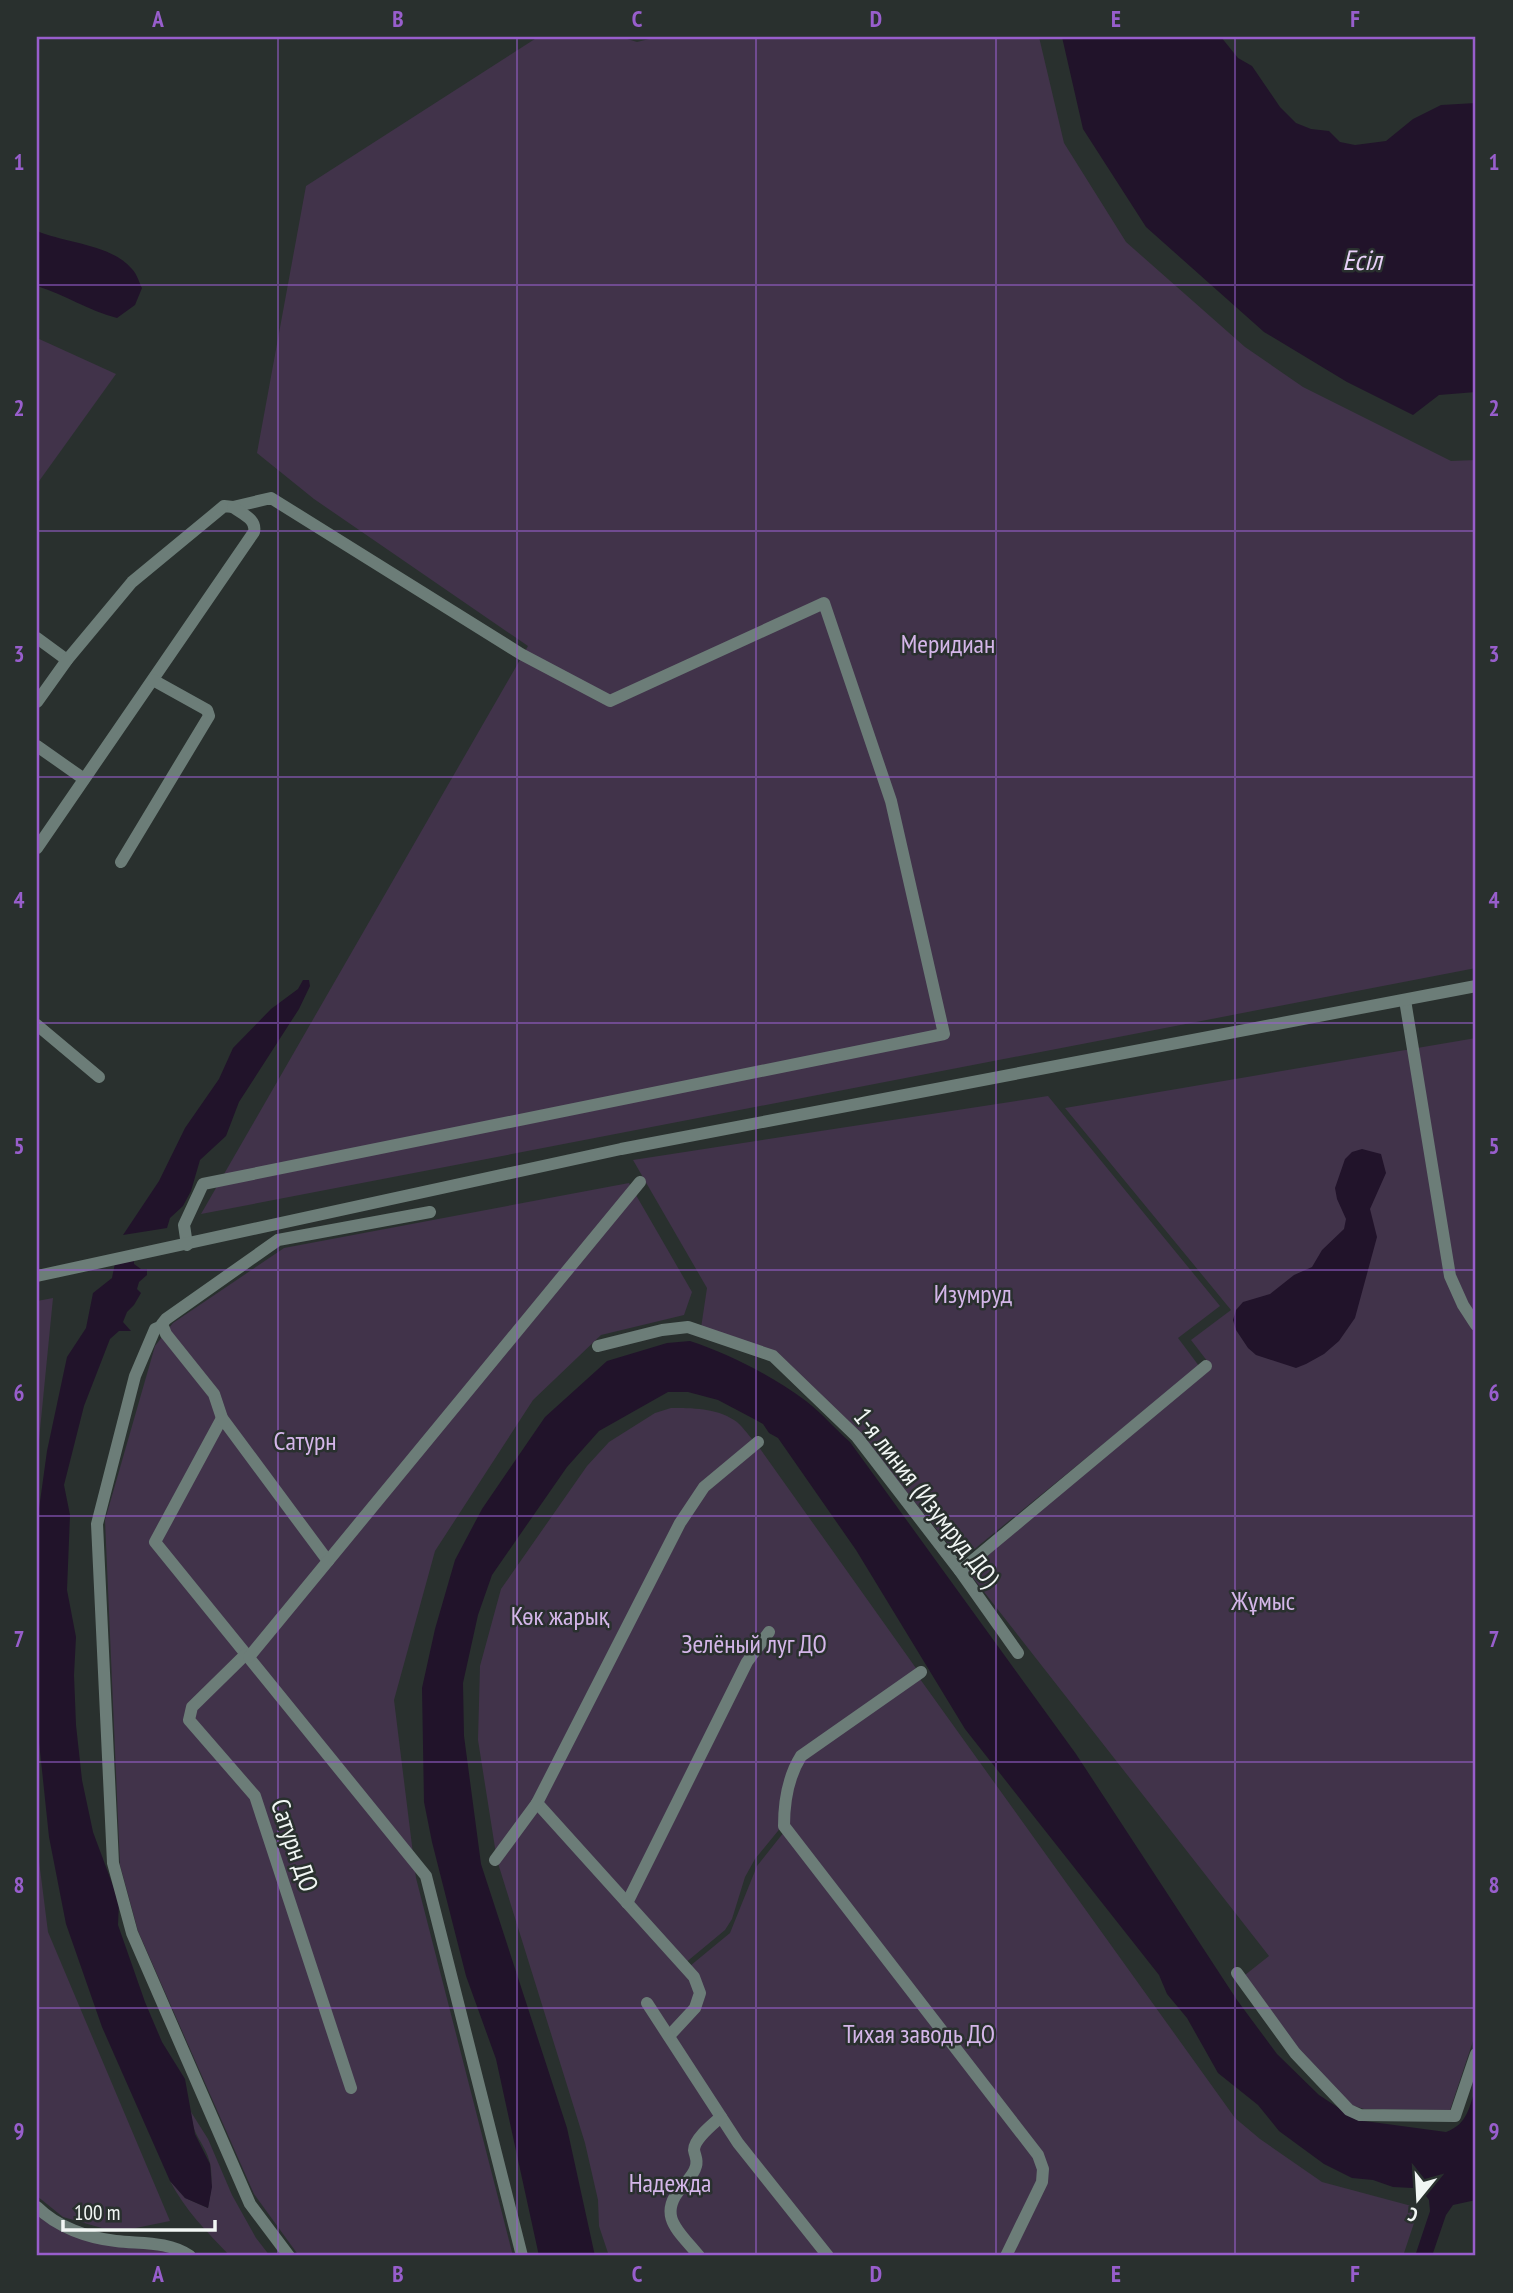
<svg xmlns="http://www.w3.org/2000/svg" width="1513" height="2293" viewBox="0 0 1513 2293" font-family="'PT Sans Narrow',sans-serif">
  <style>
    .green { fill: #41334a }
    .water { fill: #21132a }
    .lines { fill: none; stroke-linecap: round; stroke-linejoin: round }
    .minor { stroke: #6c7d78; stroke-width: 12 }
    .grid { fill: none; stroke: #985ecc; stroke-width: 2; stroke-opacity: 0.55 }
    .labels { text-anchor: middle; dominant-baseline: central; stroke-width: 5; stroke-linejoin: round; paint-order: stroke }
    .park-label { font-size: 26px; fill: #d4b6e9; stroke: #29302e }
    .street-label { font-size: 26px; fill: #f1f6f4; stroke: #29302e }
    .water-label { font-size: 28px; font-style: italic; fill: #e7cff8; stroke: #29302e }
    .neatline { fill: none; stroke: #985ecc; stroke-width: 2.5 }
    .grid-label { font-size: 23px; text-anchor: middle; font-weight: bold; fill: #985ecc }
  </style>
  <rect width="100%" height="100%" fill="#29302e"/>
  <g class="green">
    <polygon points="538,37 621,37 637,42 657,37 1039,37 1064,143 1126,242 1245,347 1303,387 1451,461 1476,460 1476,968 201,1214 528,646 314,499 257,453 306,186"/>
    <polygon points="37,338 116,374 37,484"/>
    <polygon points="1476,1038 1476,2032 1450,2110 1364,2109 1351,2105 1298,2049 1245,1975 1269,1956 963,1565 1211,1366 1191,1340 1231,1310 1065,1108"/>
    <polygon points="1048,1096 1220,1306 1178,1338 1199,1366 961,1560 863,1437 775,1353 701,1328 707,1288 633,1160"/>
    <polygon points="629,1183 692,1292 684,1315 601,1335 533,1400 435,1551 394,1700 416,1878 513,2256 299,2256 254,2194 138,1931 120,1865 105,1520 155,1346 173,1323 284,1248"/>
    <polygon points="53,1298 37,1460 37,1301"/>
    <path d="M671 1408C692 1408 716 1408 734 1420 742 1425 748 1435 754 1441L701 1487 534 1802 496 1854 478 1740 480 1666 501 1589 587 1466 609 1442 655 1413Z"/>
    <polygon points="756,1443 918,1671 800,1754 782,1826 755,1859 745,1877 732,1919 725,1930 684,1964 540,1803 705,1488"/>
    <polygon points="920,1679 1235,2118 1260,2139 1322,2182 1419,2208 1403,2256 833,2256 737,2135 674,2036 697,2011 690,1966 730,1933 757,1866 784,1832 787,1803 804,1759"/>
    <polygon points="537,1808 690,1977 696,1992 691,2005 663,2035 823,2256 609,2256 599,2226 598,2200 585,2143 497,1860"/>
    <polygon points="37,1845 48,1932 170,2221 116,2232 63,2217 37,2196"/>
    <path d="M191 2112 208 2139 232 2195 256 2238 270 2256H230C207 2232 185 2210 170 2181L185 2198 208 2208C211 2193 213 2178 210 2163 205 2142 192 2137 191 2112Z"/>
    <polygon points="37,2210 61,2229 168,2251 180,2256 37,2256"/>
  </g>
  <g class="water">
    <polygon points="1062,37 1221,37 1238,58 1252,66 1280,107 1296,123 1311,129 1329,131 1340,142 1355,145 1386,141 1413,119 1441,105 1476,103 1476,392 1439,395 1413,415 1347,382 1264,332 1146,227 1083,129"/>
    <path d="M37 231C65 243 111 244 132 269 137 274 139 282 142 288L135 305 117 318C87 310 66 295 37 286Z"/>
    <polygon points="303,980 309,980 310,986 299,1009 239,1102 226,1136 200,1160 191,1191 183,1206 170,1218 167,1228 123,1235 159,1181 185,1128 219,1079 233,1048 271,1009 298,989"/>
    <polygon points="1362,1149 1381,1154 1386,1173 1370,1209 1377,1237 1355,1318 1339,1341 1324,1354 1306,1364 1296,1368 1256,1355 1248,1348 1236,1330 1233,1320 1236,1310 1243,1302 1270,1294 1294,1275 1312,1267 1322,1250 1344,1229 1346,1219 1337,1199 1335,1188 1345,1159 1352,1152"/>
    <polygon points="134,1259 134,1264 141,1269 147,1269 147,1275 139,1282 137,1289 141,1293 134,1305 127,1312 123,1322 131,1331 119,1331 110,1339 84,1406 64,1485 70,1515 67,1590 76,1637 74,1675 76,1725 82,1780 93,1832 119,1902 118,1925 145,2002 162,2042 185,2079 195,2134 210,2164 212,2187 208,2208 185,2198 170,2181 102,2027 66,1924 49,1837 39,1742 37,1694 38,1516 47,1451 67,1357 86,1328 93,1293 112,1278 115,1263"/>
    <path d="M690 1341C732 1355 770 1375 806 1401 822 1413 835 1429 850 1442L1076 1754 1237 2000 1277 2054 1319 2095 1357 2120 1446 2132C1468 2124 1469 2107 1476 2087V2200L1453 2205 1446 2215 1432 2256H1415L1430 2211 1429 2200 1423 2192 1413 2188 1393 2187 1373 2180 1352 2178 1324 2164 1279 2131 1258 2105 1218 2073 1187 2018 1167 1994 1159 1975 965 1729 856 1550 778 1438 769 1433 763 1424 754 1419 718 1400 688 1392H668L599 1431 567 1467 492 1575 478 1615 463 1683 464 1736 481 1864 567 2128 595 2256H539L496 2059 466 1976 432 1842 424 1802 422 1688 435 1629 455 1560 482 1509 545 1417 607 1361 667 1343Z"/>
  </g>
  <g class="lines">
    <g class="minor">
      <polyline points="37,638 67,660"/>
      <polyline points="37,702 67,660 132,582 224,506 233,507 271,498 521,654 610,701 824,603 891,801 944,1034 203,1184 184,1225 187,1245"/>
      <polyline points="37,746 84,779"/>
      <path d="M37 848 254 532C257 519 242 514 233 507"/>
      <polyline points="121,862 209,716 207,710 153,680"/>
      <polyline points="1405,1000 1450,1276 1463,1305 1476,1325"/>
      <polyline points="37,1025 99,1077"/>
      <polyline points="37,1276 621,1149 1476,986"/>
      <polyline points="162,1326 155,1329 135,1376 97,1524 113,1863 132,1933 250,2204 289,2256"/>
      <polyline points="598,1346 662,1330 688,1327 773,1356 857,1437 960,1571 1018,1653"/>
      <polyline points="222,1418 155,1542 426,1876 522,2256"/>
      <polyline points="328,1561 222,1418 214,1394 166,1334 162,1324 166,1319 278,1240 430,1212"/>
      <polyline points="960,1571 1206,1366"/>
      <polyline points="246,1654 192,1707 189,1720 255,1796 351,2088"/>
      <polyline points="249,1657 640,1182"/>
      <path d="M921 1672 801 1756C788 1777 784 1802 784 1826L1038 2155 1043 2169 1042 2182 1006 2256"/>
      <polyline points="537,1803 694,1977 700,1993 695,2008 669,2036"/>
      <polyline points="495,1860 537,1803 680,1523 704,1487 758,1442"/>
      <polyline points="627,1903 747,1662 769,1632"/>
      <polyline points="1237,1973 1295,2053 1349,2110 1360,2115 1455,2116 1476,2054"/>
      <polyline points="647,2003 738,2143 828,2256"/>
      <path d="M37 2207C57 2227 88 2238 116 2241 141 2244 168 2241 190 2256"/>
      <path d="M699 2256C681 2233 656 2217 681 2188 686 2182 694 2175 696 2166 698 2160 695 2156 694 2150 694 2139 713 2124 721 2117"/>
    </g>
  </g>
  <path class="grid" d="M278 37V2256M517 37V2256M756 37V2256M996 37V2256M1235 37V2256M37 285H1476M37 531H1476M37 777H1476M37 1023H1476M37 1270H1476M37 1516H1476M37 1762H1476M37 2008H1476"/>
  <g class="labels">
    <g class="park-label">
      <text x="948" y="643">Меридиан</text>
      <text x="973" y="1293">Изумруд</text>
      <text x="305" y="1440">Сатурн</text>
      <text x="1263" y="1600">Жұмыс</text>
      <text x="560" y="1615">Көк жарық</text>
      <text x="754" y="1643">Зелёный луг ДО</text>
      <text x="919" y="2033">Тихая заводь ДО</text>
      <text x="670" y="2182">Надежда</text>
    </g>
    <g class="street-label">
      <text transform="translate(927 1497) rotate(52)">1-я линия (Изумруд ДО)</text>
      <text transform="translate(295 1845) rotate(71)">Сатурн ДО</text>
    </g>
    <g class="water-label">
      <text x="1362" y="259">Есіл</text>
    </g>
  </g>
  <rect width="1513" height="2293" fill="none" stroke="#29302e" stroke-width="77"/>
  <g transform="translate(1418 2199) rotate(198)" stroke="#29302e" stroke-width="5" paint-order="stroke">
  <path d="M0-5L12 26L0 18L-12 26Z" fill="#f1f6f4"/>
  <text y="-10" font-size="19" font-weight="bold" text-anchor="middle" fill="#f1f6f4">С</text>
  </g>
  <path d="M63 2220v10h152v-10" fill="none" stroke="#f1f6f4" stroke-width="3.5"/>
  <text x="74" y="2220" font-size="21" fill="#f1f6f4" stroke="#29302e" stroke-width="5" paint-order="stroke">100 m</text>
  <rect x="38" y="38" width="1436" height="2216" class="neatline"/>
  <g class="grid-label">
    <text x="158" y="27">A</text>
    <text x="398" y="27">B</text>
    <text x="637" y="27">C</text>
    <text x="876" y="27">D</text>
    <text x="1116" y="27">E</text>
    <text x="1355" y="27">F</text>
    <text x="19" y="170">1</text>
    <text x="1494" y="170">1</text>
    <text x="19" y="416">2</text>
    <text x="1494" y="416">2</text>
    <text x="19" y="662">3</text>
    <text x="1494" y="662">3</text>
    <text x="19" y="908">4</text>
    <text x="1494" y="908">4</text>
    <text x="19" y="1154">5</text>
    <text x="1494" y="1154">5</text>
    <text x="19" y="1401">6</text>
    <text x="1494" y="1401">6</text>
    <text x="19" y="1647">7</text>
    <text x="1494" y="1647">7</text>
    <text x="19" y="1893">8</text>
    <text x="1494" y="1893">8</text>
    <text x="19" y="2139">9</text>
    <text x="1494" y="2139">9</text>
    <text x="158" y="2282">A</text>
    <text x="398" y="2282">B</text>
    <text x="637" y="2282">C</text>
    <text x="876" y="2282">D</text>
    <text x="1116" y="2282">E</text>
    <text x="1355" y="2282">F</text>
  </g>
</svg>
